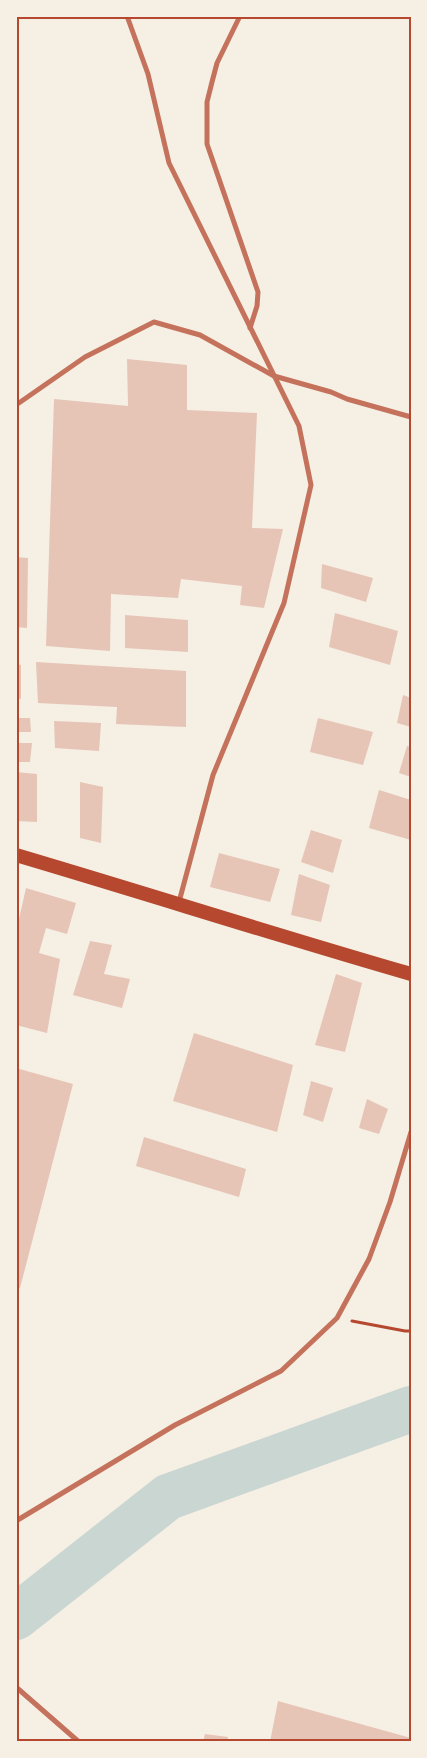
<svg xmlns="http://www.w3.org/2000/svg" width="427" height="1758" viewBox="0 0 427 1758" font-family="'Nunito Sans',sans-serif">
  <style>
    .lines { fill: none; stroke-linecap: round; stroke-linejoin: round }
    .river { stroke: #c9d6d2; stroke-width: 46 }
    .building { fill: #e6c5b7 }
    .path { stroke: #b5482f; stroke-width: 3 }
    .minor { stroke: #c5725c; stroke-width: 5 }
    .trunk { stroke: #b5482f; stroke-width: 14 }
    .neatline { fill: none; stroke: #b5482f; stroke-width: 2 }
  </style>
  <rect width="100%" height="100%" fill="#f6efe4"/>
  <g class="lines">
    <polyline class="river" points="16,1617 168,1497 411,1409"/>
  </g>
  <g class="building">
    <polygon points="127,359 187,365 187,410 257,413 252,528 283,529 264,608 240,605 242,586 181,579 178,598 111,594 110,651 46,646 54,399 128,406"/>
    <polygon points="16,557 28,558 27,628 16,627"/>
    <polygon points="322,564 373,578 366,602 321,588"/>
    <polygon points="335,613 398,631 390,665 329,647"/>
    <polygon points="125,615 188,620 188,652 125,648"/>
    <polygon points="36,662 186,671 186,727 116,724 117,707 38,703"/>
    <polygon points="16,664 21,665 21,699 16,698"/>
    <polygon points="403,695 411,698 411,727 397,723"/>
    <polygon points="16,718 30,718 31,732 16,732"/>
    <polygon points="318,718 373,732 363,765 310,752"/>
    <polygon points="54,721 101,723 99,751 55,748"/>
    <polygon points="16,743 32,743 30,762 16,762"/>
    <polygon points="407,746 411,747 411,777 399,773"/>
    <polygon points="16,772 37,774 37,822 16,821"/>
    <polygon points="80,782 103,787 101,843 80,838"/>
    <polygon points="379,790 411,800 411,840 369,828"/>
    <polygon points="311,830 342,840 333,873 301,862"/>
    <polygon points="219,853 280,869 270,902 210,887"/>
    <polygon points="299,874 330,885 321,922 291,915"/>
    <polygon points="26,888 76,903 67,934 46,928 39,953 60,959 47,1033 16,1025 16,932"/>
    <polygon points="90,941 112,945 104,974 130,979 122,1008 73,995"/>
    <polygon points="336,974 362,983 345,1052 315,1045"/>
    <polygon points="194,1033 293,1065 277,1132 173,1101"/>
    <polygon points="16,1068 73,1084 20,1288 16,1290"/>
    <polygon points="311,1081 333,1088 323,1122 303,1115"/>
    <polygon points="367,1099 388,1109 379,1134 359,1128"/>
    <polygon points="144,1137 246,1169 239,1197 136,1166"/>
    <polygon points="278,1701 411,1738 411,1742 270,1742"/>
    <polygon points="205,1734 228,1737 227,1742 203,1742"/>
  </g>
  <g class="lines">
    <polyline class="path" points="352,1321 405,1331 411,1331"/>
    <g class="minor">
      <polyline points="127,16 148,74 169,163 299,426 311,485 284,603 213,775 179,902"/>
      <polyline points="240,16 217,63 212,82 207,102 207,144 258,292 257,306 250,328"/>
      <polyline points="16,405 85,357 154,322 200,335 274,376 331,392 347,399 411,417"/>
      <polyline points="16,1521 175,1425 281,1371 337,1318 369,1259 390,1202 411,1132"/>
      <polyline points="16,1687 79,1742"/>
    </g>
    <path class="trunk" d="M16 855C148 894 279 936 411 974"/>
  </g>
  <rect width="427" height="1758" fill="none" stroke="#f6efe4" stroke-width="35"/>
  <rect x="18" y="18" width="392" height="1722" class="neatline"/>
</svg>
